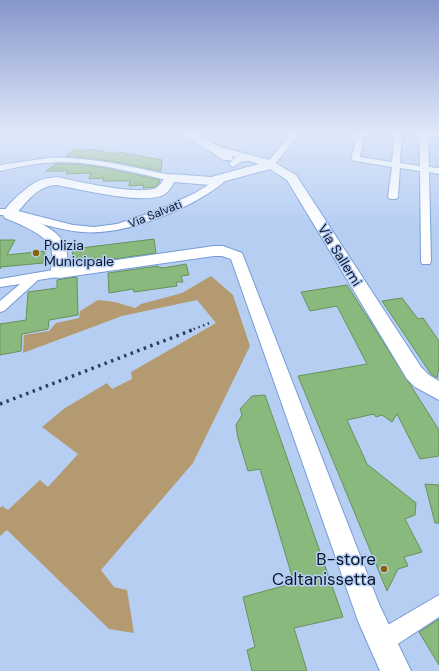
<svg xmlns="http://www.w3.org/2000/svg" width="439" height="671" viewBox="0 0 439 671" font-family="'DM Sans',sans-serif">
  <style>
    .green { fill: #b49a70 }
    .building { fill: #8ab97e; stroke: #659259 }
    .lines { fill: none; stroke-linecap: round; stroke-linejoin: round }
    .street-casing { stroke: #769cd6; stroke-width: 2 }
    .secondary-casing { stroke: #769cd6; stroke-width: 2 }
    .street { fill: #fff; fill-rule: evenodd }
    .secondary { fill: #fff; fill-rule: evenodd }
    .rail-far1 { stroke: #2e3e58; stroke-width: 2.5; stroke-dasharray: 1.5 3.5; stroke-linecap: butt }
    .rail { stroke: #2e3e58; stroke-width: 3.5; stroke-dasharray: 2.5 4.5; stroke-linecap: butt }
    .poi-dot { fill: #8a6000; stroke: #b7cef3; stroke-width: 1.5 }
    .labels { text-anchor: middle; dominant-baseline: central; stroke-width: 3; stroke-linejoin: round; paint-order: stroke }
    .far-street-label { font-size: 12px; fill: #08162c; stroke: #b7cef3 }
    .poi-label { font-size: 14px; fill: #08162c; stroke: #b7cef3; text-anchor: start }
    .street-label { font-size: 14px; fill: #08162c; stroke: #b7cef3 }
    .near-poi-label { font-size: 17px; fill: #08162c; stroke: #b7cef3; text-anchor: end }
  </style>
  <rect width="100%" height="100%" fill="#b7cef3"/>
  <polygon class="green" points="211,276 233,295 250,346 193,463 101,570 114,587 127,590 134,633 109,629 7,530 0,536 0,508 2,506 8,510 40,480 48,487 78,454 42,427 65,408 107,383 112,389 132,379 131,372 216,323 197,300 122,316 23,353 24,335 49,331 56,323 79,318 80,311 98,300 115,302 135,308 141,304 182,293"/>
  <g class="building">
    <polygon points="75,149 87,151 90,149 116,154 118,152 162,160 161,171 110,161 66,156"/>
    <polygon points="56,164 78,164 105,168 160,180 159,183 155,187 143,188 144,185 129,186 130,181 103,181 104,178 89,179 91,173 66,174 68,171 46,171"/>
    <polygon points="154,239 156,253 107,260 107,258 72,262 73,249"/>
    <polygon points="0,240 15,240 7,255 45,251 43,263 1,267 0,269"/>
    <polygon points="186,264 189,275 181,276 183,282 176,282 177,286 134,292 133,289 109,293 108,273 158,266 158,267 163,268"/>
    <polygon points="77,277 78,315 49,320 48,329 22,334 21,351 0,355 0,324 26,320 28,292 57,288 57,280"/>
    <polygon points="347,285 439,430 439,456 420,459 397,414 392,422 382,415 376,417 374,414 347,420 367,464 416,503 415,515 405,519 422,552 404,557 408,566 398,569 387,591 298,376 367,364 337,306 310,311 301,292"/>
    <polygon points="402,298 418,319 423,318 439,341 439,367 437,378 431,374 382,301"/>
    <polygon points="265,395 343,617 294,628 307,671 252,671 247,650 255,647 243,597 294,583 260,469 248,471 238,438 236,425 242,415 240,409 252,396"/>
    <polygon points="425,484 439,485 439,523 435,523"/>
    <polygon points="439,619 439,665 419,632"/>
  </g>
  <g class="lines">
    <g class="street-casing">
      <g id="street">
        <polygon points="292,132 300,132 273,167 267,167 266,165 267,163"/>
        <polygon points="358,132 365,132 360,157 392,162 395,132 402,132 400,163 420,166 419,132 439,132 439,136 428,135 429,167 439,168 439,174 429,172 431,261 430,264 422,264 421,261 420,171 400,168 398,197 396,199 390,199 388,197 392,167 355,161 351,159"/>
        <polygon points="250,156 254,158 253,160 240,162 233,167 229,164 234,158"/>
        <path d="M48 158C90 156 130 167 171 175L175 178 171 181C136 173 101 163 64 162 43 162 21 166 0 171V165Z"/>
        <path d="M221 177 225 180 224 182C191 209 125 236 82 232 57 230 34 221 10 215H0V209H10L73 225 94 227 117 224 159 210 195 193Z"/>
        <polygon points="59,269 63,270 65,273 63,276 38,280 4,311 0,312 0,301 20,284 0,287 0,279"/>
        <polygon points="439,595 439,617 390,649 382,652 374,649 371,641 374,633"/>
      </g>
    </g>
    <g class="secondary-casing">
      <path id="secondary" d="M181 132H192L220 147 270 160 296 175 421 367 429 375 439 381V400L415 387 407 379 287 180 270 169 211 185 174 182C172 186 169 191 165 194 146 206 79 189 57 185 39 185 27 201 17 213 34 220 60 229 66 248 68 254 67 261 67 267L214 246H223L242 253 379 604 411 671H380L358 621 231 259 222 256H214L59 278 53 277C49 270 53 260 52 252 51 236 19 224 5 218L3 215C4 206 30 184 38 181 44 178 51 178 57 177 81 182 130 194 153 189 161 188 163 176 171 174L211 177 259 164 232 156 233 158 231 160H223L213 153 187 138Z"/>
    </g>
    <use href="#street" class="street"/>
    <use href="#secondary" class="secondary"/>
    <polyline class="rail-far1" points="189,331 212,322"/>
    <polyline class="rail" points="0,404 192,330"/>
  </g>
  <linearGradient id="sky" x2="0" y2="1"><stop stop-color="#8696ca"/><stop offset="0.59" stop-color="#dfe9fa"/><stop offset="1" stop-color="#dfe9fa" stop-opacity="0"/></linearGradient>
  <rect width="439" height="225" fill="url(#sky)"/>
  <g class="poi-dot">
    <circle cx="36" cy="253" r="4"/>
    <circle cx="384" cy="569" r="4"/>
  </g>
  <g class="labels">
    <g class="far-street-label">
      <text transform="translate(155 214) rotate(-22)">Via Salvati</text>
    </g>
    <g class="poi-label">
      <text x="44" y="245">Polizia<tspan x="44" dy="16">Municipale</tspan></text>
    </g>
    <g class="street-label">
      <text transform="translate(340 255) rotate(58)">Via Sallemi</text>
    </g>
    <g class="near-poi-label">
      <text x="376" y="559">B-store<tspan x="376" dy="20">Caltanissetta</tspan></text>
    </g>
  </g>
</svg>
